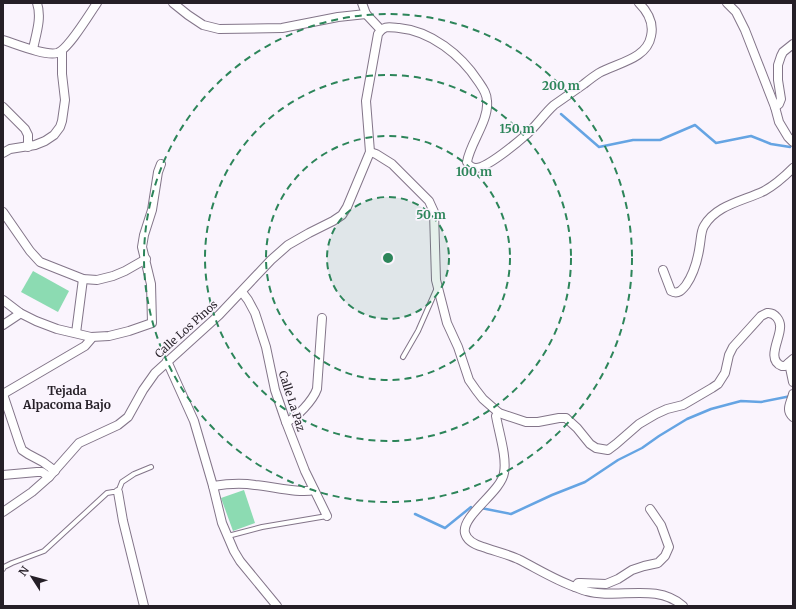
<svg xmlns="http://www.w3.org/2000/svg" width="796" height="609" viewBox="0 0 796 609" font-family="Merriweather,serif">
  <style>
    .green { fill: #8cdbb2 }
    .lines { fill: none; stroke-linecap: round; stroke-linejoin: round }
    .stream { stroke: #65a4e3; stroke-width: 2.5 }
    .service-casing { stroke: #837589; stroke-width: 6 }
    .minor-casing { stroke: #837589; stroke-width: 10 }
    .service { stroke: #fff; stroke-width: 4 }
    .minor { stroke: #fff; stroke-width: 8 }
    .ring { fill: none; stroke: #2d855a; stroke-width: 2; stroke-dasharray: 7 5 }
    .labels { text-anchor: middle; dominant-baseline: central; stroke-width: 3.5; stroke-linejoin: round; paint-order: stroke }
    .street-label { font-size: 11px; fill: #251f27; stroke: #faf4fd }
    .neighbourhood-label { font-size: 12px; font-weight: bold; fill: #251f27; stroke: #faf4fd }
    .centre { fill: #2d855a; stroke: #faf4fd; stroke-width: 2 }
    .ring-label { font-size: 12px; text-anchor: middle; font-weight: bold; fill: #2d855a; stroke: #faf4fd; stroke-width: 3.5; stroke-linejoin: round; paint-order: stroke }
  </style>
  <rect width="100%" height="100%" fill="#faf4fd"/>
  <g class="green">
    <polygon points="33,271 69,291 58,312 21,292"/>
    <polygon points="244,490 255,523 233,531 221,498"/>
  </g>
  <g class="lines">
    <g class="stream">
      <polyline points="561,114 599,147 633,140 660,140 695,125 716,143 751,136 771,144 790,147"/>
      <polyline points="481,508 511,514 552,495 585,482 618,460 642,448 659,436 687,419 711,409 741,401 761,402 791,396"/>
      <polyline points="415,514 445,528 471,507"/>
    </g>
    <g class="service-casing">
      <g id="service">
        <polyline points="403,357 418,331 436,290 438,288"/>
        <polyline points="228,536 262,527 327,516"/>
        <polyline points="3,569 4,567 12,563 44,551 107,493 113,492 118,492 122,482 134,474 151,467"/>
      </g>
    </g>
    <g class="minor-casing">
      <g id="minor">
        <polyline points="173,3 188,15 203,25 219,29 282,28 338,17 366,14"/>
        <polyline points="362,3 366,14 381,30"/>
        <polyline points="727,3 736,12 745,30 775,107 779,122 788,137 793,142"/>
        <path d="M3 40C16 44 44 56 57 53 68 50 90 13 97 3"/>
        <path d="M33 49C36 34 42 18 37 3"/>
        <polyline points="3,107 25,129 28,135 28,147"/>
        <polyline points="775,107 779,104 781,99 778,80 778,65 781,56 783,52 793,44"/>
        <path d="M370 152 376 154 392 164 429 201 434 212 436 280 447 323 458 347 469 380 476 390 483 399 499 413 526 422H538L559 418H566L577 428 590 444 596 448 608 450 616 444 639 424 656 414 667 409 683 405 712 388 718 384 725 373 729 355 733 347 761 316C763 315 765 314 767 313 775 312 781 321 780 328 780 339 766 360 782 366H785L793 359"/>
        <polyline points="3,153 10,149 35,145 45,141 54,135 60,127 62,121 65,100 62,74 62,51"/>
        <polyline points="3,212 30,251 40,262 83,279 97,280 113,276 125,271 146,259"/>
        <path d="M663 270 671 291C678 295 682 290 686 285 695 272 698 259 700 244 701 238 701 231 704 226 716 205 743 201 764 191 775 185 784 177 793 168"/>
        <polyline points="242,292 248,300 255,313 266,347 275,390 286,422 305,471 327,516"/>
        <polyline points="3,300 20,313 36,321 57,329 91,337 109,336 129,331 152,323 151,284 142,247 144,235 152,210 158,172 161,164"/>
        <polyline points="3,325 18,315 20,313"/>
        <polyline points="76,333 83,279"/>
        <polyline points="167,361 194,421 213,486 222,523 234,551 240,561 277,606"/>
        <polyline points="789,363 793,382"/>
        <polyline points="3,394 85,346 91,339 91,337"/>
        <polyline points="3,394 19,442 22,450 28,454 43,462 55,471"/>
        <path d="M793 394C791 403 785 410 793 417"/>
        <path d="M499 413 496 416C499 433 507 457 504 473 501 492 461 516 465 533 467 541 476 545 483 547 494 551 507 554 518 559 536 568 555 580 575 587 578 588 582 590 586 591 617 600 656 582 683 606"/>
        <path d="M286 422C297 418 313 400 317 389L322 318"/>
        <polyline points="3,475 37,472 42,472 49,477"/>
        <path d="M213 486C226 484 242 483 255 485 270 486 300 494 314 490"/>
        <polyline points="118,492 123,521 144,606"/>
        <path d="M3 512 32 492 49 477 79 443 118 425 128 417 143 390 155 373 219 315 271 260 288 245 309 233 333 221 342 215 347 207 370 152 366 101 378 34C384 25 389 27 399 28 431 31 461 55 478 81 482 87 487 93 487 101 489 121 470 143 467 162 469 166 472 168 476 168 487 168 518 142 527 134 537 125 544 114 554 105 564 98 574 91 584 84 589 80 594 76 599 73 617 63 647 59 651 36 654 23 648 12 639 3"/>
        <polyline points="575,587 578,583 581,583 606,584 618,579 632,570 644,566 658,563 665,556 669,547 661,525 650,509"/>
      </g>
    </g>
    <use href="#service" class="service"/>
    <use href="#minor" class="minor"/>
  </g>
  <circle cx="388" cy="258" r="61" fill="#2d855a" fill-opacity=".12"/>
  <g class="ring">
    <circle cx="388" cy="258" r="61"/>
    <circle cx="388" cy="258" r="122"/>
    <circle cx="388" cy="258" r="183"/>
    <circle cx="388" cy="258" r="244"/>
  </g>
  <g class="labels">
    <g class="street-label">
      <text transform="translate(186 329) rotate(-42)">Calle Los Pinos</text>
      <text transform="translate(292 401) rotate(72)">Calle La Paz</text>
    </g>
    <g class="neighbourhood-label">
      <text x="67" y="390">Tejada<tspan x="67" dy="14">Alpacoma Bajo</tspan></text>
    </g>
  </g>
  <circle cx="388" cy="258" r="6" class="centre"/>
  <g class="ring-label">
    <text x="561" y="90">200 m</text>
    <text x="517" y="133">150 m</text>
    <text x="474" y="176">100 m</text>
    <text x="431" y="219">50 m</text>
  </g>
  <rect width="796" height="609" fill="none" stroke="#251f27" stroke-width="8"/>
  <g transform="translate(32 577) rotate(306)" stroke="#faf4fd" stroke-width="3" paint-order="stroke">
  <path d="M0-3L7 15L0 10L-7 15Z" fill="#251f27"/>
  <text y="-6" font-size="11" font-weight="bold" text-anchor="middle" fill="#251f27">N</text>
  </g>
</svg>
